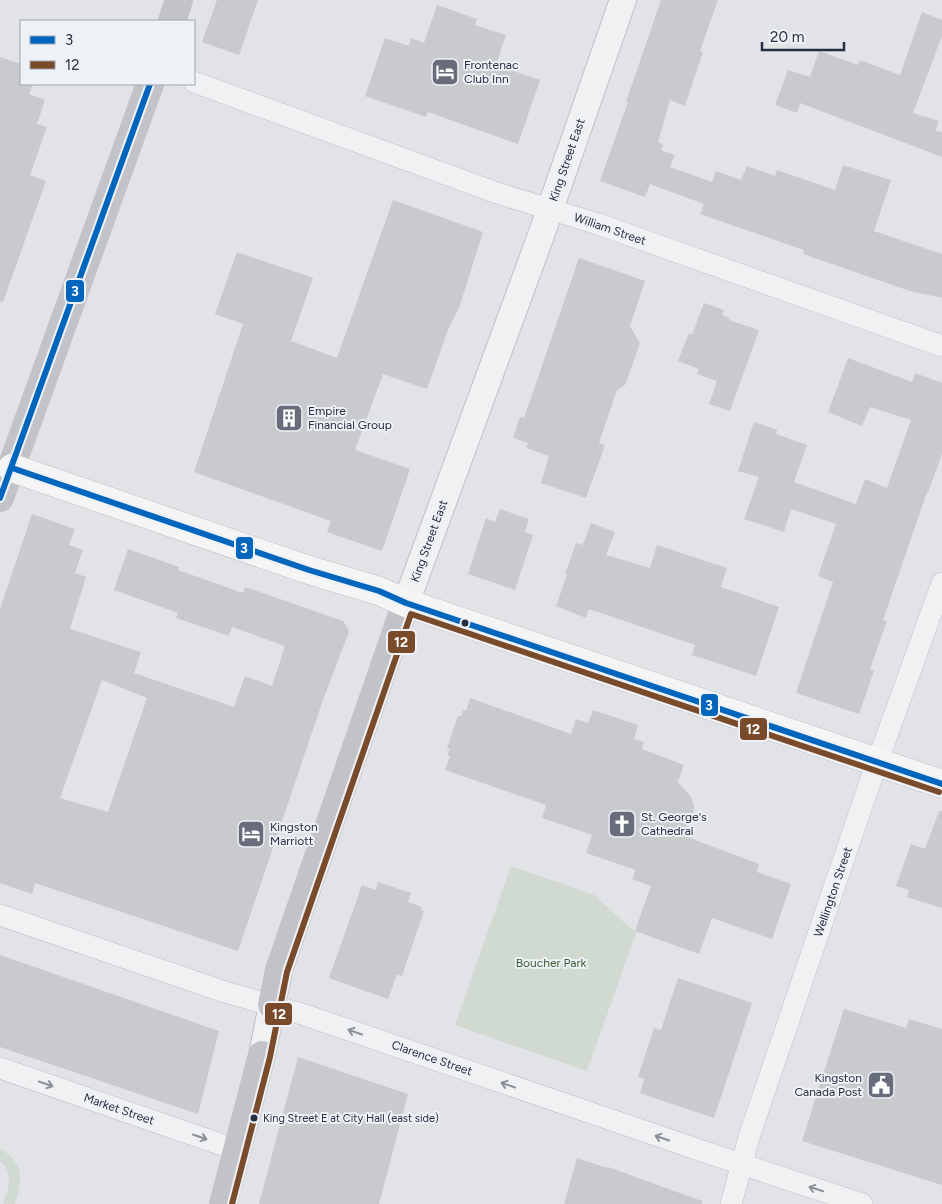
<svg xmlns="http://www.w3.org/2000/svg" width="942" height="1204" viewBox="0 0 942 1204" font-family="Figtree,sans-serif">
  <style>
    .green { fill: #d0dad1 }
    .building { fill: #c8cace; fill-rule: evenodd }
    .lines { fill: none; stroke-linecap: round; stroke-linejoin: round }
    .minor-casing { stroke: #bec0c4; stroke-width: 22 }
    .tertiary-casing { stroke: #bec0c4; stroke-width: 28 }
    .primary-casing { stroke: #bdc0c4; stroke-width: 29 }
    .minor { stroke: #f0f1f3; stroke-width: 21 }
    .tertiary { stroke: #f0f1f3; stroke-width: 26 }
    .secondary { stroke: #c2c3c9; stroke-width: 28 }
    .primary { stroke: #f5f5f6; stroke-width: 28 }
    .bus-1-casing { stroke: #eef1f6; stroke-width: 10 }
    .bus-2-casing { stroke: #eef1f6; stroke-width: 10 }
    .bus-1 { stroke: #0065bd; stroke-width: 6 }
    .bus-2 { stroke: #7a4b2a; stroke-width: 6 }
    .oneway { stroke: #8b909a }
    .bus-dot { fill: #262e41; stroke: #eef1f6; stroke-width: 2 }
    .labels { text-anchor: middle; dominant-baseline: central; stroke-width: 4; stroke-linejoin: round; paint-order: stroke }
    .bus-label { font-size: 11px; fill: #262e41; stroke: #eef1f6; text-anchor: start }
    .poi-label { font-size: 12px; fill: #262e41; stroke: #eef1f6; text-anchor: start }
    .street-label { font-size: 12px; fill: #262e41; stroke: #eef1f6 }
    .park-label { font-size: 12px; fill: #385e32; stroke: #eef1f6 }
    .line-badge { stroke: #eef1f6; stroke-width: 2 }
    .badge-label { font-size: 14px; text-anchor: middle; font-weight: bold; fill: #fff }
  </style>
  <rect width="100%" height="100%" fill="#e1e3e6"/>
  <g class="green">
    <polygon points="511,866 594,895 636,933 587,1071 455,1025"/>
    <path d="M0 1148C25 1166 23 1177 15 1204H3C8 1189 15 1173 0 1161Z"/>
  </g>
  <g class="building">
    <polygon points="217,0 258,0 239,55 202,42"/>
    <polygon points="661,0 718,0 700,51 703,52 685,106 670,100 658,142 663,144 661,150 675,155 670,167 712,182 716,171 741,180 747,166 775,176 777,170 835,190 843,165 891,180 874,231 942,254 942,298 910,291 803,254 804,250 700,214 704,204 650,184 645,197 600,181 628,102 626,102"/>
    <polygon points="437,5 477,19 475,25 506,35 496,65 540,80 518,144 428,112 426,117 365,96 385,38 409,46 411,38 424,43"/>
    <polygon points="922,12 942,20 942,36 913,113 939,121 935,131 942,132 942,157 800,103 797,113 775,105 788,70 810,77 819,51 858,65 860,60 900,75"/>
    <polygon points="0,57 21,64 21,84 33,84 29,94 45,100 37,124 47,127 30,175 46,181 3,302 0,301"/>
    <polygon points="393,200 483,232 459,308 448,330 427,389 383,374 355,450 410,469 382,551 327,532 331,521 194,472 243,324 215,314 237,252 313,278 291,341 337,358"/>
    <polygon points="579,258 645,281 630,326 640,343 625,385 617,390 599,443 605,445 586,498 541,483 549,456 526,448 528,443 513,438 520,417 524,418"/>
    <polygon points="704,303 724,310 722,315 730,318 729,320 759,330 730,411 709,404 717,381 697,374 699,369 678,361 689,333 692,335"/>
    <polygon points="848,358 912,382 915,373 942,383 942,454 928,493 927,492 883,620 887,621 870,669 874,671 859,714 796,693 833,582 818,576 836,524 791,509 784,532 744,519 759,477 738,471 754,422 777,430 776,434 807,445 794,482 856,504 865,479 887,488 911,420 870,407 862,426 828,412"/>
    <polygon points="500,509 529,519 525,532 533,535 515,590 468,574 486,518 495,522"/>
    <path d="M32 514 75 529 69 545 83 550 75 573 86 577 70 629 141 652 134 673 234 707 245 676 272 686 285 646 232 627 229 636 176 618 178 613 114 590 128 549 179 567 178 570 243 593 245 587 343 621 346 625 349 632 323 700 238 951 35 883 32 894 0 883V609ZM102 680 147 698 108 812 60 798Z"/>
    <polygon points="591,523 615,532 606,555 650,568 657,545 727,568 721,587 779,607 756,676 692,655 695,645 589,609 586,618 556,606 567,575 565,574 576,543 583,545"/>
    <polygon points="470,698 571,734 576,719 588,723 593,710 638,725 634,739 644,742 642,749 684,765 678,782 691,797 694,805 693,814 682,835 759,864 757,872 791,884 772,939 712,918 699,954 635,931 651,886 632,879 636,870 586,853 592,835 542,818 546,805 445,770 450,756 447,755 450,749 447,748 458,716 461,716 463,710 466,711"/>
    <polygon points="939,811 942,811 942,908 907,897 909,890 896,886 911,844 925,849"/>
    <polygon points="378,882 411,893 408,902 422,907 421,910 424,911 402,976 397,975 388,999 329,978 362,885 376,890"/>
    <polygon points="0,955 219,1031 198,1114 0,1047"/>
    <polygon points="678,978 752,1003 714,1118 640,1093 644,1079 638,1077 654,1028 661,1030"/>
    <polygon points="844,1009 906,1028 909,1019 942,1029 942,1185 802,1141"/>
    <polygon points="298,1057 408,1094 379,1204 259,1204"/>
    <polygon points="577,1158 607,1168 608,1167 702,1201 702,1204 564,1204"/>
  </g>
  <g class="lines">
    <g class="minor-casing">
      <g id="minor">
        <polyline points="194,82 497,193 598,224 942,346"/>
        <polyline points="0,915 225,992 305,1015 711,1154 862,1204"/>
        <polyline points="0,1068 237,1150"/>
        <polyline points="731,1204 750,1134 868,788 942,583"/>
      </g>
    </g>
    <g class="tertiary-casing">
      <g id="tertiary">
        <polyline points="406,603 540,238 623,0"/>
        <polyline points="262,1055 272,1005"/>
      </g>
    </g>
    <g class="primary-casing">
      <polyline id="primary" points="12,468 309,570 379,591 406,603 942,784"/>
    </g>
    <use href="#minor" class="minor"/>
    <use href="#tertiary" class="tertiary"/>
    <g class="secondary">
      <polyline points="172,21 179,0"/>
      <polyline points="0,498 150,84"/>
      <polyline points="272,1005 279,970 406,603"/>
      <polyline points="223,1204 262,1055"/>
    </g>
    <use href="#primary" class="primary"/>
    <g class="bus-1-casing">
      <g id="bus-1">
        <polyline points="12,468 309,570 379,591 406,603 942,784"/>
        <polyline points="0,498 150,84"/>
      </g>
    </g>
    <g class="bus-2-casing">
      <polyline id="bus-2" points="232,1204 270,1057 287,972 411,614 939,792"/>
    </g>
    <use href="#bus-1" class="bus-1"/>
    <use href="#bus-2" class="bus-2"/>
  </g>
  <defs><path id="oneway-shaft" d="M-6 0H5M1.5-3L5.5 0L1.5 3" fill="none" stroke-width="1.6" stroke-linecap="round" stroke-linejoin="round" transform="scale(1.25)"/></defs>
  <g class="oneway">
    <use href="#oneway-shaft" transform="translate(355 1032) rotate(-161)"/>
    <use href="#oneway-shaft" transform="translate(46 1084) rotate(19)"/>
    <use href="#oneway-shaft" transform="translate(508 1085) rotate(-161)"/>
    <use href="#oneway-shaft" transform="translate(200 1137) rotate(19)"/>
    <use href="#oneway-shaft" transform="translate(662 1138) rotate(-161)"/>
    <use href="#oneway-shaft" transform="translate(816 1189) rotate(-162)"/>
  </g>
  <defs>
    <g id="hotel-square" transform="scale(1.4375)"><rect x="-9" y="-9" width="18" height="18" rx="4" fill="#676d7b" stroke="#eef1f6"/><path d="M-6-4.5h1.5V1H6V5H4.5V3h-9V5H-6ZM-4 0a1.8 1.8 0 1 1 3.6 0ZM.5 0V-2.5h3Q6-2.5 6 0Z" fill="#fff"/></g>
    <g id="building-square" transform="scale(1.4375)"><rect x="-9" y="-9" width="18" height="18" rx="4" fill="#676d7b" stroke="#eef1f6"/><path d="M-4-6H4V6H1V3H-1V6H-4ZM-2.5-4.3h1.7v1.8h-1.7ZM.8-4.3h1.7v1.8H.8ZM-2.5-1h1.7V.8h-1.7ZM.8-1h1.7V.8H.8Z" fill="#fff"/></g>
    <g id="church-square" transform="scale(1.4375)"><rect x="-9" y="-9" width="18" height="18" rx="4" fill="#676d7b" stroke="#eef1f6"/><path d="M-1.2-6h2.4v3.5h3.3v2.4h-3.3V6h-2.4V-.1h-3.3v-2.4h3.3Z" fill="#fff"/></g>
    <g id="civic-square" transform="scale(1.4375)"><rect x="-9" y="-9" width="18" height="18" rx="4" fill="#676d7b" stroke="#eef1f6"/><path d="M-.6-6.5H3V-4.5H.6V-3L4-1V1h2V6H-6V1h2V-1L-.6-3ZM-1.2 2.5V6h2.4V2.5Z" fill="#fff"/></g>
  </defs>
  <g fill-rule="evenodd">
    <use href="#hotel-square" x="445" y="72"/>
    <use href="#building-square" x="289" y="418"/>
    <use href="#church-square" x="622" y="824"/>
    <use href="#hotel-square" x="251" y="834"/>
    <use href="#civic-square" x="881" y="1085"/>
  </g>
  <g class="bus-dot">
    <circle cx="465" cy="623" r="4.5"/>
    <circle cx="254" cy="1118" r="4.5"/>
  </g>
  <g class="labels">
    <g class="bus-label">
      <text x="263" y="1118">King Street E at City Hall (east side)</text>
    </g>
    <g class="poi-label">
      <text x="464" y="65">Frontenac<tspan x="464" dy="14">Club Inn</tspan></text>
      <text x="308" y="411">Empire<tspan x="308" dy="14">Financial Group</tspan></text>
      <text x="641" y="817">St. George's<tspan x="641" dy="14">Cathedral</tspan></text>
      <text x="270" y="827">Kingston<tspan x="270" dy="14">Marriott</tspan></text>
      <text x="862" y="1078" text-anchor="end">Kingston<tspan x="862" dy="14">Canada Post</tspan></text>
    </g>
    <g class="street-label">
      <text transform="translate(567 160) rotate(-71)">King Street East</text>
      <text transform="translate(610 229) rotate(19)">William Street</text>
      <text transform="translate(429 541) rotate(-70)">King Street East</text>
      <text transform="translate(833 892) rotate(-71)">Wellington Street</text>
      <text transform="translate(432 1058) rotate(19)">Clarence Street</text>
      <text transform="translate(119 1109) rotate(19)">Market Street</text>
    </g>
    <g class="park-label">
      <text x="551" y="963">Boucher Park</text>
    </g>
  </g>
  <g class="line-badge">
    <rect x="65" y="279" width="20" height="24" rx="5" fill="#0065bd"/>
    <rect x="235" y="536" width="19" height="24" rx="5" fill="#0065bd"/>
    <rect x="387" y="630" width="29" height="24" rx="5" fill="#7a4b2a"/>
    <rect x="700" y="693" width="19" height="24" rx="5" fill="#0065bd"/>
    <rect x="739" y="717" width="29" height="24" rx="5" fill="#7a4b2a"/>
    <rect x="264" y="1002" width="29" height="24" rx="5" fill="#7a4b2a"/>
  </g>
  <g class="badge-label">
    <text x="75" y="296">3</text>
    <text x="244" y="553">3</text>
    <text x="401" y="647">12</text>
    <text x="709" y="710">3</text>
    <text x="753" y="734">12</text>
    <text x="279" y="1019">12</text>
  </g>
  <rect x="20" y="20" width="175" height="65" fill="#eef1f6" stroke="#9ea3ae"/>
  <rect x="30" y="36" width="25" height="8" fill="#0065bd" stroke="#9ea3ae"/>
  <text x="65" y="45" font-size="15" fill="#262e41">3</text>
  <rect x="30" y="61" width="25" height="8" fill="#7a4b2a" stroke="#9ea3ae"/>
  <text x="65" y="70" font-size="15" fill="#262e41">12</text>
  <path d="M762 42v8h82v-8" fill="none" stroke="#262e41" stroke-width="2.5"/>
  <text x="770" y="42" font-size="15" fill="#262e41" stroke="#eef1f6" stroke-width="4" paint-order="stroke">20 m</text>
</svg>
